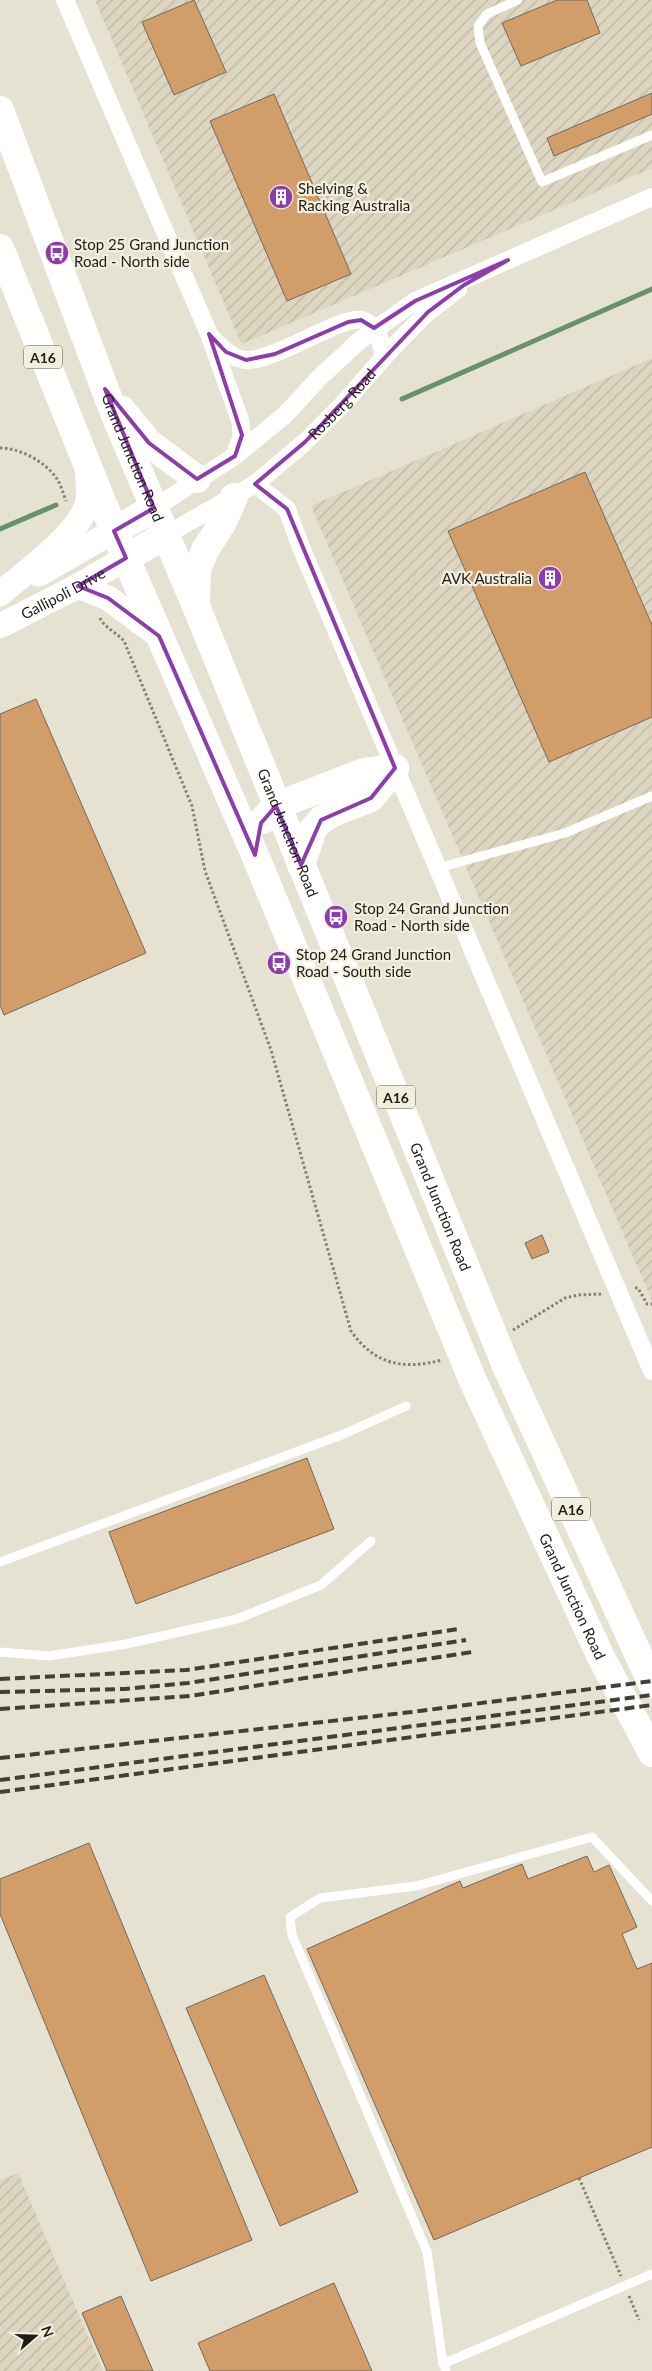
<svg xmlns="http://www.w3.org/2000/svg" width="652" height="2371" viewBox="0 0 652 2371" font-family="Lato,sans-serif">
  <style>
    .industrial { fill: url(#industrial-furrows) }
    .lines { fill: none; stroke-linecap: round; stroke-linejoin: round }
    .stream { stroke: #68916d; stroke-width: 5 }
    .building { fill: #d19d68; stroke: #73685d }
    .path { stroke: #838075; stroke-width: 3; stroke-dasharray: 2.5 2.5; stroke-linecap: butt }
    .lane { stroke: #fff; stroke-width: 9 }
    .street { stroke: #fff; stroke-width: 18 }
    .secondary { stroke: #fff; stroke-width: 25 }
    .highway { stroke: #fff; stroke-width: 28 }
    .rail { stroke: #423f38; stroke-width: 4; stroke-dasharray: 10 5; stroke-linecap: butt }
    .marked { fill: none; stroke: #8d3cab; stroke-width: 4; stroke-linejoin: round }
    .labels { text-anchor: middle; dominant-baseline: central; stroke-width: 4.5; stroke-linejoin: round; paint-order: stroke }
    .shield { fill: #f3efdf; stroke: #5f5c53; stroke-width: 1 }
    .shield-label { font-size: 14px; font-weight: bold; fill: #1f1d17 }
    .poi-label { font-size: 15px; fill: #1f1d17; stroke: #f3efdf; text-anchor: start }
    .street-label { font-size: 15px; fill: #1f1d17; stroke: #f3efdf }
  </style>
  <defs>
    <pattern id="industrial-furrows" width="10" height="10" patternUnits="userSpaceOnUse" patternTransform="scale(1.25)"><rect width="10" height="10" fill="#dcd5bf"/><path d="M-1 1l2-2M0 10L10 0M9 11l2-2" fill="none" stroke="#bcb6a3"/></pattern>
  </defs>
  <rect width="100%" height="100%" fill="#e6e2d2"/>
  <g class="industrial">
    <polygon points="95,0 652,0 652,168 244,343 240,341"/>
    <polygon points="652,358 652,1301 311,506"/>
    <polygon points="18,2173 103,2371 0,2371 0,2180"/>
  </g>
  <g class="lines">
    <g class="stream">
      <polyline points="402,399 652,289"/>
      <polyline points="0,529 56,505"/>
    </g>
  </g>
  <g class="building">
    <polygon points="194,0 226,72 174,95 142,22"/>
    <polygon points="557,0 587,0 600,33 521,66 502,23"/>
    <polygon points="652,93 652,114 554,156 547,138"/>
    <polygon points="274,94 351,274 287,301 210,121"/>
    <polygon points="585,472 652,625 652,717 549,762 448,531"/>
    <polygon points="36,699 146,953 4,1015 0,1005 0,714"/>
    <polygon points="542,1235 549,1252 532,1259 525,1243"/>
    <polygon points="307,1458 334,1529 136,1604 109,1532"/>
    <polygon points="89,1843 252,2240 151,2281 0,1914 0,1879"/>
    <polygon points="587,1856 594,1872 609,1865 637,1927 622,1934 637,1969 652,1963 652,2147 434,2240 307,1949 460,1881 463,1888 522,1864 528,1879"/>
    <polygon points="264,1975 358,2192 280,2226 186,2008"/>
    <polygon points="334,2283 372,2371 210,2371 198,2343"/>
    <polygon points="121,2296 153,2371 107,2371 82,2313"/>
  </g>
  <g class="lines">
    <g class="path">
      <path d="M0 448C20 448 46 462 57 479 61 485 63 493 66 501"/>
      <path d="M100 618C104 627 117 633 124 641L192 806 205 871 271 1050 351 1331C375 1365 403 1370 442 1360"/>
      <polyline points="635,1288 638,1288 647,1304 652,1304"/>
      <polyline points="513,1330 565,1298 578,1295 602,1294"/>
      <polyline points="579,2178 621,2276"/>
      <polyline points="629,2296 639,2320"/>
    </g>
    <g class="lane">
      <polyline points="518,0 487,14 478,26 480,43 542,182 652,135"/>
      <polyline points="438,868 565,833 652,796"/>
      <polyline points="0,1562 344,1434 406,1406"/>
      <polyline points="0,1652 49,1656 126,1644 237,1619 321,1585 371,1541"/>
      <polyline points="443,2364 427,2252 292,1935 290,1917 320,1898 416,1886 592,1837 652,1901"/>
      <polyline points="446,2371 443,2364 652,2274"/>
    </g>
    <g class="street">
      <polyline points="65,0 209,334 240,420 242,435 235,455"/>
      <path d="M212 338C221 347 233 360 247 360 277 360 342 315 362 320 378 325 382 343 383 357"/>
      <polyline points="255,484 287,509 300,545 652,1371"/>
      <polyline points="154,508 235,456 286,414 319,378 359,341 415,301 652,197"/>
      <path id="s1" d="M166 535 255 484 305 442 342 405 392 348 428 312 458 289"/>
    </g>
    <g class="secondary">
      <polyline points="39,574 114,531"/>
      <polyline points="78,586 108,598 159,636"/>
      <path d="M0 594C25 572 72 539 85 510 91 498 88 481 87 468"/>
      <path id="s2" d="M0 626 78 586 126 558"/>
    </g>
    <g class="highway">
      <path id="s3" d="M0 110 114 413 196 606 506 1366 652 1684"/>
      <path id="s4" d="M0 248 114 531 255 855 473 1381 601 1657 652 1753"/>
      <polyline points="122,410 149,443 197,479"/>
      <polyline points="114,531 154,508"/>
      <polyline points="126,558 166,535"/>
      <polyline points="196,601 197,570 205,550 223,522 234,497"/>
      <polyline points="263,820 276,806 364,772 395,768"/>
      <polyline points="301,865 313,829 321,820 335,812 371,798 395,768"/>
    </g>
    <g class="rail">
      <polyline points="0,1679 186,1670 459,1629"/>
      <polyline points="0,1692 125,1689 188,1683 466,1640"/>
      <polyline points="0,1709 190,1696 472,1652"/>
      <polyline points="0,1758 412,1712 652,1681"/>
      <polyline points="0,1780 652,1695"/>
      <polyline points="0,1792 652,1705"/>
    </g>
  </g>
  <path class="marked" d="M508 260 464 285 428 312 305 442 255 484 287 509 395 768 371 798 321 820 301 865 276 806 261 823 255 855 159 636 108 598 78 586 126 558 114 531 154 508 105 389 149 443 197 479 235 456 242 435 209 334 226 352 246 360 275 354 348 322 361 320 374 328 415 301Z"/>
  <defs>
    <g id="building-disc" transform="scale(1.25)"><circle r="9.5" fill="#8d3cab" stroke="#f3efdf"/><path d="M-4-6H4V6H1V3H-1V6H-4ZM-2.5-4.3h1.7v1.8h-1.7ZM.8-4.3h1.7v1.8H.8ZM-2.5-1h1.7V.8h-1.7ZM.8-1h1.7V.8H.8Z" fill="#fff"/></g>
    <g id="bus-disc" transform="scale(1.25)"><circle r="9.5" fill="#8d3cab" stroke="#f3efdf"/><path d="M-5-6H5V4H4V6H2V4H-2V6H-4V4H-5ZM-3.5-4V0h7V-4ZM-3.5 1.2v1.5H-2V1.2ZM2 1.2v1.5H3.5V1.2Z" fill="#fff"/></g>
  </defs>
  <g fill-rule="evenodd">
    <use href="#building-disc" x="281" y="197"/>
    <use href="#bus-disc" x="57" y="253"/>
    <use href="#building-disc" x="550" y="578"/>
    <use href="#bus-disc" x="336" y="917"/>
    <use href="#bus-disc" x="279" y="963"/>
  </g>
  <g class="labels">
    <g class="shield">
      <rect x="24" y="345.5" width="38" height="23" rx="4"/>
      <rect x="377" y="1085.5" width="38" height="23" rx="4"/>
      <rect x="552" y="1497.5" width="38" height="23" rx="4"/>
    </g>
    <g class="shield-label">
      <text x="43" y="357">A16</text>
      <text x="396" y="1097">A16</text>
      <text x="571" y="1509">A16</text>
    </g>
    <g class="poi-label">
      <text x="298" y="188">Shelving &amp;<tspan x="298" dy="17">Racking Australia</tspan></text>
      <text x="74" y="244">Stop 25 Grand Junction<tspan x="74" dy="17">Road - North side</tspan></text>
      <text x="532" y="578" text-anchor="end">AVK Australia</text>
      <text x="354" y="908">Stop 24 Grand Junction<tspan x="354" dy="17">Road - North side</tspan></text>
      <text x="296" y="954">Stop 24 Grand Junction<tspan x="296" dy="17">Road - South side</tspan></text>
    </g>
    <g class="street-label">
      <text stroke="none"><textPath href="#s1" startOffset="221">Rosberg Road</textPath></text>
      <text stroke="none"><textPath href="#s3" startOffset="372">Grand Junction Road</textPath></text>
      <text stroke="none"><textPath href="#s2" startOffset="71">Gallipoli Drive</textPath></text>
      <text stroke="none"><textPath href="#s3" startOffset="778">Grand Junction Road</textPath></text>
      <text stroke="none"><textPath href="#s3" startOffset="1182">Grand Junction Road</textPath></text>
      <text stroke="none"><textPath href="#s4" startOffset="1465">Grand Junction Road</textPath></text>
    </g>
  </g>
  <g transform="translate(35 2336) rotate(70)" stroke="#f3efdf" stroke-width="4" paint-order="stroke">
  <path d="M0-4L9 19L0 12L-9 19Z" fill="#1f1d17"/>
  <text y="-8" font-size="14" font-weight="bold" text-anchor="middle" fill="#1f1d17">N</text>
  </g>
</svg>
